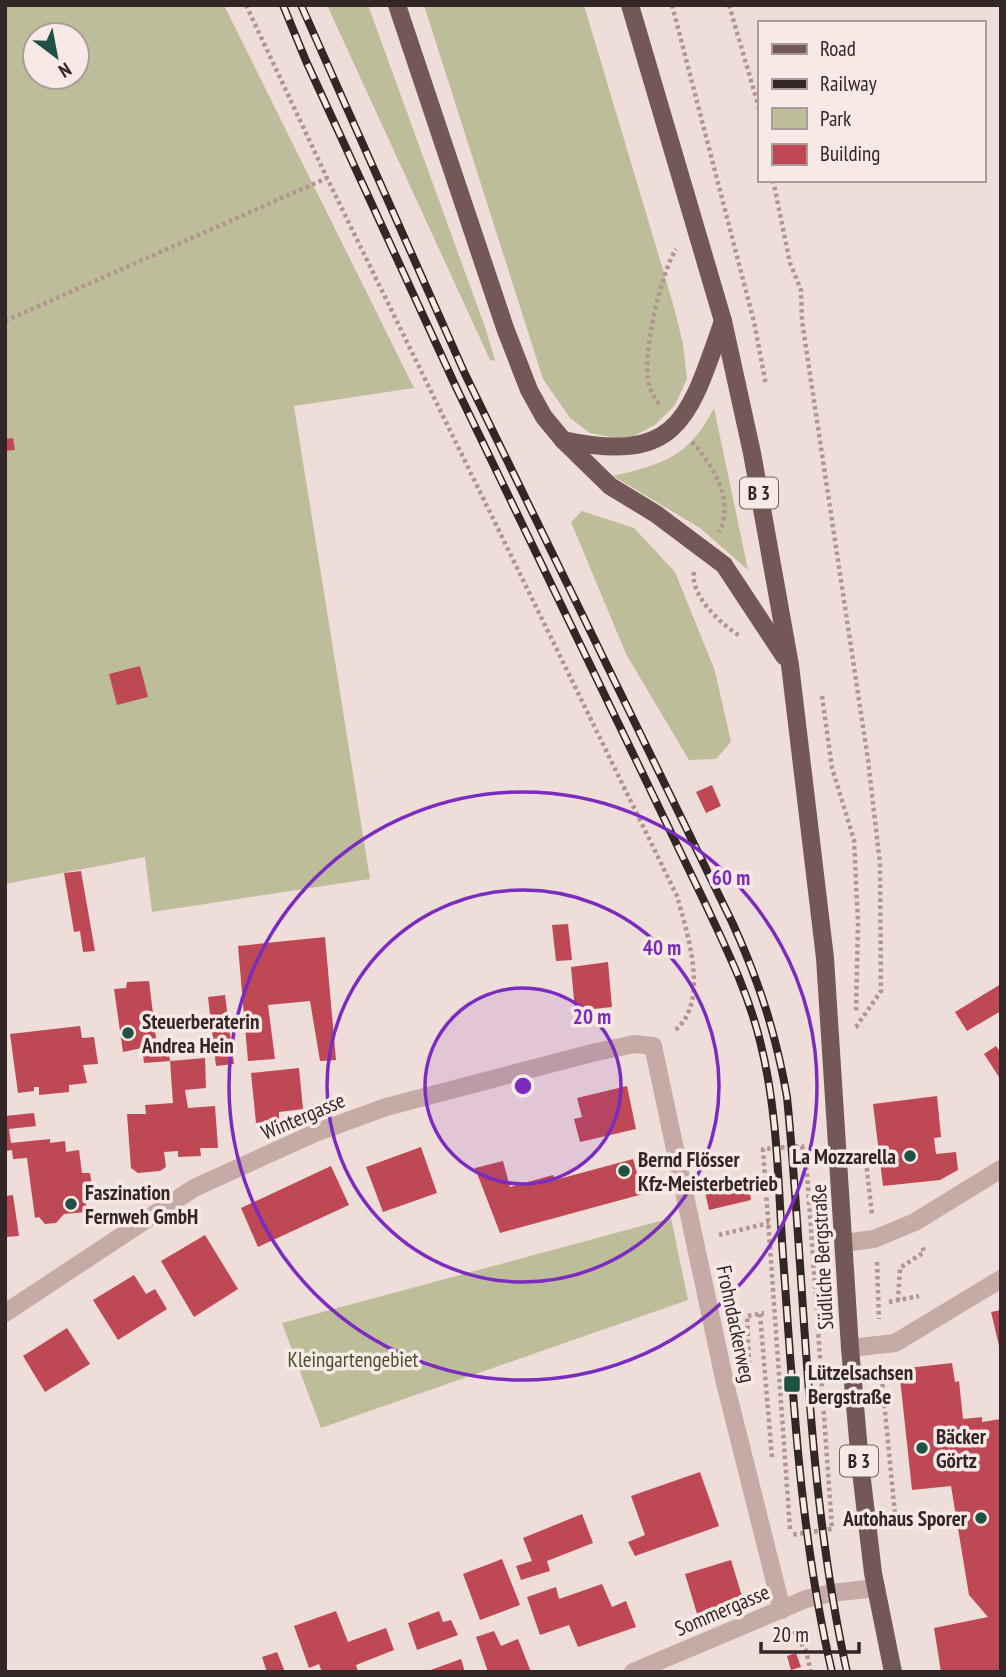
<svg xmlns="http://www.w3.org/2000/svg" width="1006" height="1677" viewBox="0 0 1006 1677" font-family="'PT Sans Narrow',sans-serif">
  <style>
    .green { fill: #bdbd9a; fill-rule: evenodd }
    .building { fill: #be4954 }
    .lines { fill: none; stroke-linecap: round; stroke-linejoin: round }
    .path { stroke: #b29490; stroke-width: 4.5; stroke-dasharray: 3.5 3.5; stroke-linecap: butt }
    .lane { stroke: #c6aaa6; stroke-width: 18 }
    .street { stroke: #c6aaa6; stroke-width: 18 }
    .primary { stroke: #745858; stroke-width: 18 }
    .rail-casing { stroke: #332627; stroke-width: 8 }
    .rail { stroke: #f7e9e5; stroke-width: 5; stroke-dasharray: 16; stroke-linecap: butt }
    .ring { fill: none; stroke: #7b2cbf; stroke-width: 3.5 }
    .poi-dot { fill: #1f5144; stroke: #f7e9e5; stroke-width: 2.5 }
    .labels { text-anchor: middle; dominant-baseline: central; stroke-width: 7; stroke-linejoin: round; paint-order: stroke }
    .shield { fill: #f7e9e5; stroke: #6e6060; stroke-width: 2 }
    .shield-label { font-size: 19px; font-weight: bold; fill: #332627 }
    .poi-label { font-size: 21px; font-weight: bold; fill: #332627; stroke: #f7e9e5; text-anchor: start }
    .street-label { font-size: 21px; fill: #332627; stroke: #f7e9e5 }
    .park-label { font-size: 21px; fill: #4e4f2c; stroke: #f7e9e5 }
    .centre { fill: #7b2cbf; stroke: #f7e9e5; stroke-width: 3.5 }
    .ring-label { font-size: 21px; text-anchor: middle; font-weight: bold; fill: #7b2cbf; stroke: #f7e9e5; stroke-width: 7; stroke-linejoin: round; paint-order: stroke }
  </style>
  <rect width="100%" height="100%" fill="#efddd9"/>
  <g class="green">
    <path d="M5 5H224L414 388 294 406 370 879 152 912 145 857 5 884ZM35 35H77V77H35Z"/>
    <polygon points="327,5 368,5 486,330 495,361 490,360"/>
    <polygon points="424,5 584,5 674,307 683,344 687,379 675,405 655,425 626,440 590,433 570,418 543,379"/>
    <path d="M714 408 748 570 700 528 613 476C663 464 689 457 714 408Z"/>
    <polygon points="582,511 634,528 675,572 715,671 731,742 716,759 689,760 626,654 571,522"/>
    <polygon points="671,1218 688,1300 321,1428 282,1323"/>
  </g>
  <g class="building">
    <polygon points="13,438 15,450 5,451 5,439"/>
    <polygon points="140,666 148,697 117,705 109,674"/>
    <polygon points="712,785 721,806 706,813 696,792"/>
    <polygon points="81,871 95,951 83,952 80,931 74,932 64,873"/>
    <polygon points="568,924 572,960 556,961 552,925"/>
    <polygon points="325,937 336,1060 320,1061 310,1001 268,1005 275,1059 248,1061 238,946"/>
    <polygon points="608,962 612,1007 575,1011 571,967"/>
    <polygon points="149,981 157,1046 168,1045 170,1061 144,1063 142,1048 123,1052 114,989 126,988 127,982"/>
    <polygon points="1001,984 1001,1011 967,1031 955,1012"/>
    <polygon points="225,995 234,1064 216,1066 208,997"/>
    <polygon points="80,1026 82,1038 94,1037 98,1064 83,1065 87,1083 69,1085 69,1092 39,1095 39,1087 34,1087 34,1091 18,1093 10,1034"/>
    <polygon points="996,1046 1001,1053 1001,1080 984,1054"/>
    <polygon points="205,1058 206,1088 185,1090 188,1108 215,1106 218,1148 200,1148 201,1156 178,1157 178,1151 164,1152 166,1167 160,1171 138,1173 131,1168 127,1114 146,1114 145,1105 173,1103 170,1061"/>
    <polygon points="299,1068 303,1109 279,1112 279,1120 256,1123 251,1073"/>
    <polygon points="627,1086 636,1129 580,1142 574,1119 582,1117 577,1098"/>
    <polygon points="937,1096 941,1137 934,1138 936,1154 956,1152 958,1170 940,1180 883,1186 873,1104"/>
    <polygon points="34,1113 36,1126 9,1129 11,1143 50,1139 50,1143 65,1141 66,1152 79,1150 82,1173 90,1173 92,1186 84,1186 87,1212 64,1214 56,1223 45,1224 39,1217 35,1218 27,1158 13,1159 12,1150 5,1151 5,1116"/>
    <polygon points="421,1147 437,1193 383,1212 366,1167"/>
    <polygon points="633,1159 643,1194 500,1233 475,1168 503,1161 510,1187 553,1175 555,1180"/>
    <polygon points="331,1166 349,1205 258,1247 241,1208"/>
    <polygon points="748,1183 751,1200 709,1210 705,1192"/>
    <polygon points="13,1195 19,1236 5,1237 5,1196"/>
    <polygon points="205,1235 238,1289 194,1317 161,1261"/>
    <polygon points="134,1275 146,1294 155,1289 167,1309 118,1340 93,1300"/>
    <polygon points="1001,1310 1001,1350 1000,1350 991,1312"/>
    <polygon points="67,1328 90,1364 45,1392 23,1356"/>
    <polygon points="952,1363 955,1382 959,1381 963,1419 982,1417 982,1422 1001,1419 1001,1672 941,1672 934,1628 988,1617 969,1595 951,1486 912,1490 899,1369"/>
    <polygon points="700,1472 719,1526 635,1556 628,1542 645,1535 631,1496"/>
    <polygon points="582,1514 593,1543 547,1561 550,1571 521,1580 516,1566 532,1561 523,1538"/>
    <polygon points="502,1559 520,1605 480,1620 463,1574"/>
    <polygon points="731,1560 744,1603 698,1617 685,1574"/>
    <polygon points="602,1584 612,1607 626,1601 636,1627 578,1647 569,1625 540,1635 527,1597 556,1587 559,1599"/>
    <polygon points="336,1611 348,1642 386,1628 394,1650 356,1665 358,1672 322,1672 319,1664 309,1668 294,1626"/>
    <polygon points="439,1611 443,1622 451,1620 458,1635 417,1650 408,1623"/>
    <polygon points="494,1631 501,1646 518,1639 531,1672 488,1672 476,1637"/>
    <polygon points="277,1652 285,1672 267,1672 262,1657"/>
    <polygon points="796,1653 801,1667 791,1670 787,1656"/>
    <polygon points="461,1659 465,1672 428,1672 428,1671"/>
  </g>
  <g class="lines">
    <g class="path">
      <path d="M246 5 327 178 677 896C687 933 711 1003 674 1031"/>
      <polyline points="672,5 754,322 766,385"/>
      <polyline points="729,5 759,108"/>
      <polyline points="773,180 790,263 801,290 802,321 868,760 880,864 881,991 856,1027 853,1028"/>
      <polyline points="5,321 327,178"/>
      <path d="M659 404C655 398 651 392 649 385 641 357 661 273 676 249"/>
      <path d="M692 442C713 465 735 501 719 532"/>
      <path d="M694 572C690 596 721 624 740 636"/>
      <polyline points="822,696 832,768 854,840 858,922 856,1012"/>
      <polyline points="866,1161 872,1215"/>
      <polyline points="719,1235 769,1223"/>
      <polyline points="877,1262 879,1319"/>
      <polyline points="898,1301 900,1268 924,1252 922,1245"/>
      <polyline points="889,1302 919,1296"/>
      <polyline points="760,1314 772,1458"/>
      <polyline points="749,1364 747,1316 764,1313"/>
      <polyline points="881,1370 895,1514"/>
      <polyline points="790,1529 763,1149 802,1146 807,1173 832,1529 790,1535"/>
      <polyline points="794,1631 806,1651 811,1672"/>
    </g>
    <polyline class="lane" points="850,1348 895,1343 1001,1279"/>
    <g class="street">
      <polyline points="844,1243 874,1239 915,1222 1001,1169"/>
      <polyline points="5,1313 194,1188 315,1133 386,1107 592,1053 634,1044 653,1046 725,1383 782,1610"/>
      <polyline points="633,1672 806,1599 831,1593 876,1588"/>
    </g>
    <g class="primary">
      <polyline points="397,5 505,328 529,390 544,417 563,440 610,486 656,514 724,565 784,656"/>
      <polyline points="630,5 723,321 752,453 790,665 825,958 850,1348 860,1463 873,1573 893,1672"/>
      <path d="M563 440C679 465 689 418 723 321"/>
    </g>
    <g class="rail-casing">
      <g id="rail">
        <path d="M283 5 306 61 456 387 705 903C726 948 748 992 760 1041 778 1111 778 1184 783 1256 793 1395 800 1536 832 1672"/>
        <path d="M301 5 465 374 732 922C759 981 776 1034 787 1097 806 1289 805 1483 847 1672"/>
      </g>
    </g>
    <use href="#rail" class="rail"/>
  </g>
  <circle cx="523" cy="1086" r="98" fill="#7b2cbf" fill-opacity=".12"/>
  <g class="ring">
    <circle cx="523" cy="1086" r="98"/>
    <circle cx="523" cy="1086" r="196"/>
    <circle cx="523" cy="1086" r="294"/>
  </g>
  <g class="poi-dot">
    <circle cx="128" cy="1033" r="7"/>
    <circle cx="910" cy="1156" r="7"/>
    <circle cx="624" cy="1171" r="7"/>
    <circle cx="71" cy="1204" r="7"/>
    <rect x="783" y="1375" width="18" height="18" rx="3.5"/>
    <circle cx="922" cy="1448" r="7"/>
    <circle cx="981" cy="1518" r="7"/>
  </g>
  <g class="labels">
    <g class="shield">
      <rect x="740" y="477.5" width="38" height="31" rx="5"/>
      <rect x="840" y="1445.5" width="38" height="31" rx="5"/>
    </g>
    <g class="shield-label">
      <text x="759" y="493">B 3</text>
      <text x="859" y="1461">B 3</text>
    </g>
    <g class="poi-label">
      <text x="142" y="1021">Steuerberaterin<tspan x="142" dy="24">Andrea Hein</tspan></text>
      <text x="896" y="1156" text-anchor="end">La Mozzarella</text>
      <text x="638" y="1159">Bernd Flösser<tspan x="638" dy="24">Kfz-Meisterbetrieb</tspan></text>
      <text x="85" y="1192">Faszination<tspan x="85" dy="24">Fernweh GmbH</tspan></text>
      <text x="808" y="1372">Lützelsachsen<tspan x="808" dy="24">Bergstraße</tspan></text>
      <text x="936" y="1436">Bäcker<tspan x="936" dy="24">Görtz</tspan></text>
      <text x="967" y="1518" text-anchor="end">Autohaus Sporer</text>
    </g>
    <g class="street-label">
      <text transform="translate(303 1116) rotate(-23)">Wintergasse</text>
      <text transform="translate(822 1257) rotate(-93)">Südliche Bergstraße</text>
      <text transform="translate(736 1324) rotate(78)">Frohndackerweg</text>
      <text transform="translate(722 1610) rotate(-23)">Sommergasse</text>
    </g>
    <g class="park-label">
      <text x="353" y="1359">Kleingartengebiet</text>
    </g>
  </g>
  <circle cx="523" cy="1086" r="10" class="centre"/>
  <g class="ring-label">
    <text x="731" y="885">60 m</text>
    <text x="662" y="955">40 m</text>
    <text x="592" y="1024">20 m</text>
  </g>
  <rect width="1006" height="1677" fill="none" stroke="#332627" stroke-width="14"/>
  <rect x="758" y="21" width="228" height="161" fill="#f7e9e5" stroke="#a99b99" stroke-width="2"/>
  <rect x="772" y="44" width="35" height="10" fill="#745858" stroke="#a99b99" stroke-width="2"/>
  <text x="820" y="56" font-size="21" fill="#332627">Road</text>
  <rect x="772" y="79" width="35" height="10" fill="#332627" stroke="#a99b99" stroke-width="2"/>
  <text x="820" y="91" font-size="21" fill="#332627">Railway</text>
  <rect x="772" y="108" width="35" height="21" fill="#bdbd9a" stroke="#a99b99" stroke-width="2"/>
  <text x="820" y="126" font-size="21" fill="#332627">Park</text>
  <rect x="772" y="144" width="35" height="21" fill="#be4954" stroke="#a99b99" stroke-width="2"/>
  <text x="820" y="161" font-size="21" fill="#332627">Building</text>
  <g transform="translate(56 56) rotate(148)"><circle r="33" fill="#f7e9e5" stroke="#a99b99" stroke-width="2"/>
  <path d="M0-5L12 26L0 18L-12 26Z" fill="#1f5144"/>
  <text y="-10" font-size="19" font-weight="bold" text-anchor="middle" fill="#332627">N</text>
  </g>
  <path d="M761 1642v10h98v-10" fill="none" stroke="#332627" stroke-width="3.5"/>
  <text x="772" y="1642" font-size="21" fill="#332627" stroke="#f7e9e5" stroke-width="5" paint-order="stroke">20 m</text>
</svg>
